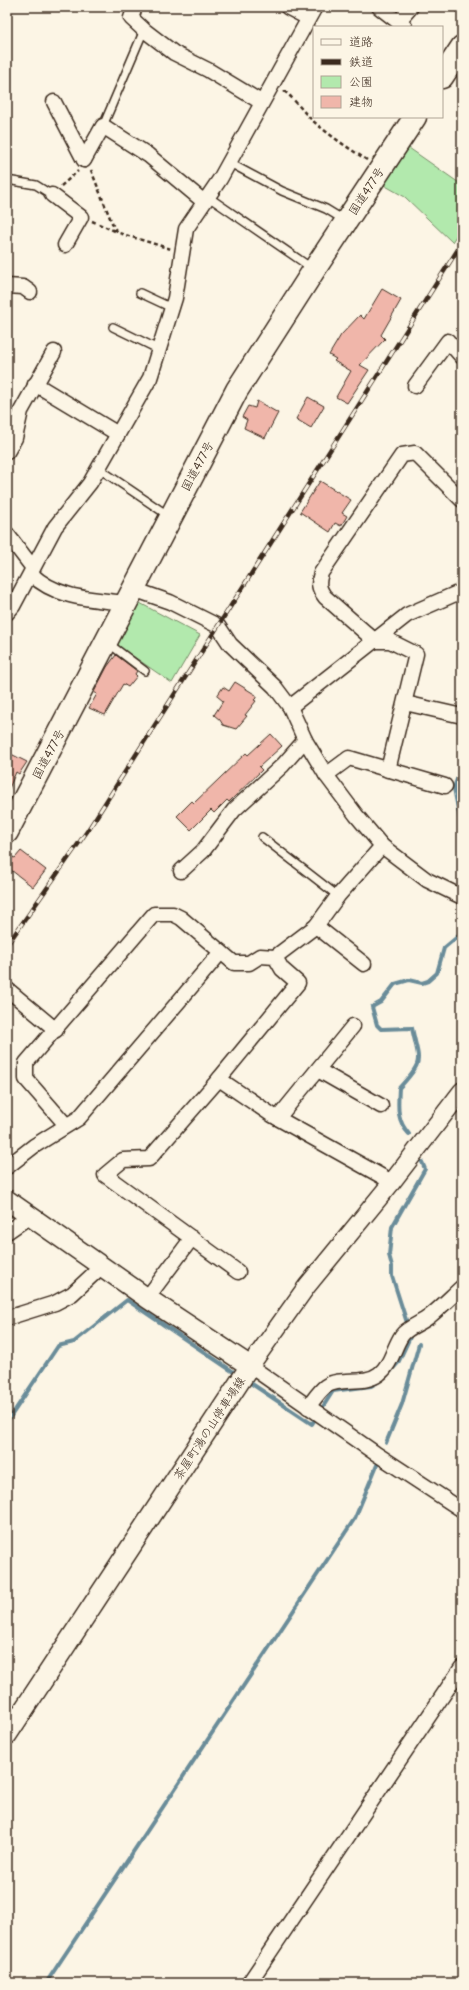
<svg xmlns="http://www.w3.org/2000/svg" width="469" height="1990" viewBox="0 0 469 1990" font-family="Delius,'Klee One',sans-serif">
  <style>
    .green { fill: #b2e9ad; stroke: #768a66 }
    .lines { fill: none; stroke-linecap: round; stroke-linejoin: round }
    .stream { stroke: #6a8c99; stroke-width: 4 }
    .building { fill: #f0b6aa; stroke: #3b2a1e }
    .service-casing { stroke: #3b2a1e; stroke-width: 10 }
    .minor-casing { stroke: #3b2a1e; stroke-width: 17 }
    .tertiary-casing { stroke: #3b2a1e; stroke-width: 20 }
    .secondary-casing { stroke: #3b2a1e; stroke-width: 22 }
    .trunk-casing { stroke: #3b2a1e; stroke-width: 25 }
    .path { stroke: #3b2a1e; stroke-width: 2.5; stroke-dasharray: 4 3; stroke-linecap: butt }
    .service { stroke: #fcf5e5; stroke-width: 7 }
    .minor { stroke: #fcf5e5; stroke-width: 14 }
    .tertiary { stroke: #fcf5e5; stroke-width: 17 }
    .secondary { stroke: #fcf5e5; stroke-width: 19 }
    .trunk { stroke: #fcf5e5; stroke-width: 22 }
    .rail-casing { stroke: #3b2a1e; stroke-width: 4.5 }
    .rail { stroke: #fcf5e5; stroke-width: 3; stroke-dasharray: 9; stroke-linecap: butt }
    .labels { text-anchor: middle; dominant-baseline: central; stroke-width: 3.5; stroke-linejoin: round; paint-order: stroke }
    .street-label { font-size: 12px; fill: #3b2a1e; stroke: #fcf5e5 }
  </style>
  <rect width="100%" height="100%" fill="#fcf5e5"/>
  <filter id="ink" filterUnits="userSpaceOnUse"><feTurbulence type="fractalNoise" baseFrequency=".025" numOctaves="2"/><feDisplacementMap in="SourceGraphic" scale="8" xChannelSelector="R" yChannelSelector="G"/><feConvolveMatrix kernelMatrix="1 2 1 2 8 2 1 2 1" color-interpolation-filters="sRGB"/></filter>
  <g filter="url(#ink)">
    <g class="green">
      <polygon points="409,148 462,185 462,227 452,242 405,197 382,184"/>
      <polygon points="136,601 200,635 172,683 114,643"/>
    </g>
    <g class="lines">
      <g class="stream">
        <polyline points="462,765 454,788 462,829"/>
        <path d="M409 1134C396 1120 398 1106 399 1088 425 1060 419 1062 412 1028L381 1029 377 1025 372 1007 381 1002 395 984 409 980 422 983 428 981 437 973 444 948 462 933"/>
        <polyline points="408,1326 392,1276 392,1266 389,1255 392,1227 425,1169 422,1162"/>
        <polyline points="390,1372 398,1363 411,1335 410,1333"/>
        <polyline points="246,1380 312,1424 333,1391 371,1386 378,1382"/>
        <polyline points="7,1422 58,1346 74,1342 127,1300 238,1375"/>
        <polyline points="386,1443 402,1404 419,1344"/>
        <polyline points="46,1983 355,1518 377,1465"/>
        <polyline points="459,1983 462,1979"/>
      </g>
    </g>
    <g class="building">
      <polygon points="382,289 401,300 381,335 385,339 360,365 369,370 347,403 336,397 351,371 334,361 336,359 329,355 341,335 360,315 364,319"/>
      <polygon points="308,397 324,406 311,428 296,419"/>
      <polygon points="257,401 278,413 265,438 244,428 247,420 242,417 248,406 255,408"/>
      <polygon points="320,481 351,500 342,513 347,516 341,526 335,523 330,532 300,512"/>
      <polygon points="116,655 137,671 135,674 137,676 128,687 123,684 105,715 89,708 97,694 94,692 107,667"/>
      <polygon points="235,682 256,695 256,698 254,700 256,701 245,715 247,716 236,729 223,725 220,720 214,715 223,701 217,696 223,687 229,691"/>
      <polygon points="271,734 282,746 259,767 262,770 229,802 227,800 214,813 211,810 191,830 177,816 192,801 194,803 246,753 248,755"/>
      <polygon points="7,752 27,762 19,774 16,772 7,793"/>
      <polygon points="21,851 46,870 33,887 7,867 13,857 15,858"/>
    </g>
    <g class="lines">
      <g class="service-casing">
        <g id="service">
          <polyline points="103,126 144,30"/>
          <polyline points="228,162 282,191 326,209 344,220"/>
          <polyline points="7,180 36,185 52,195"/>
          <polyline points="207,196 313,269"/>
          <polyline points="140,293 172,308"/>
          <polyline points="113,327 160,350"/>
          <polyline points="98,468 169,516"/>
          <polyline points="108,643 145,671"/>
          <polyline points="262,837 338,896"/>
        </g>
      </g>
      <g class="minor-casing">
        <g id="minor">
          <polyline points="135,7 131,18 144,30 174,53 208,70 261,102"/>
          <polyline points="287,7 308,18"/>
          <polyline points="379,7 405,27"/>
          <polyline points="398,22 411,7"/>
          <polyline points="54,102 84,160"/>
          <polyline points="84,160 103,126 148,155 203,201"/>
          <polyline points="52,195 81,217 65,245"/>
          <polyline points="7,286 23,287 30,292"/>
          <polyline points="35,384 118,434"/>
          <polyline points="415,386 448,341 462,357"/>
          <polyline points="7,452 15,438 21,411 54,352"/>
          <polyline points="7,534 33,568"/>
          <path d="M31 574C57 599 92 599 126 603"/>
          <polyline points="133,589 170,602 218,626 230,644 275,687 290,707 305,740 326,775 356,815 382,846 427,880 462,897"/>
          <polyline points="7,613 13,606 55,527 90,483 150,378 175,298 186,229 220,179 315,7"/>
          <polyline points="405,703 462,716"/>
          <polyline points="290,707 407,615 462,591"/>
          <path d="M388 770 416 654 390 641H375L325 597C318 588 318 583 321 573L402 455 415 453 462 500"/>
          <polyline points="326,775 349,758 445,786"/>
          <polyline points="181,871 203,851 234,810 283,765 305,740"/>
          <polyline points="316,926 364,964"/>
          <polyline points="275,957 316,926 338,896 382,846"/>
          <polyline points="7,989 56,1030"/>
          <polyline points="318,1070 381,1106"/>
          <polyline points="219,1079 272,1115 392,1182"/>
          <polyline points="278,1118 353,1026"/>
          <polyline points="66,1125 26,1079 26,1063 154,914 173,914 181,918 234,963 249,963 260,956 275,957 282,969 298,983 219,1079 149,1159 123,1160 105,1175 238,1272"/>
          <polyline points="7,1167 34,1146 79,1118 221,952"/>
          <polyline points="7,1232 30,1216"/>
          <polyline points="147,1298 192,1238"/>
          <polyline points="7,1318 55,1303 72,1294 101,1267"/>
          <polyline points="250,1366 375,1453 462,1510"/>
          <path d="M308 1407C313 1401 319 1391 326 1386 341 1376 363 1386 379 1374 392 1364 393 1348 402 1335 408 1327 422 1323 430 1316 441 1307 451 1297 462 1287"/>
          <polyline points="249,1983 462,1667"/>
        </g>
      </g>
      <g class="tertiary-casing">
        <polyline id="tertiary" points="250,1366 307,1286 392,1182 462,1091"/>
      </g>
      <g class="secondary-casing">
        <polyline id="secondary" points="7,1200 147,1298 250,1366 7,1735"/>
      </g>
      <g class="trunk-casing">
        <g id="trunk">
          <polyline points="442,77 462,47"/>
          <polyline points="7,832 237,390 314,270 415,117"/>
        </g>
      </g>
      <g class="path">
        <path d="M284 91C295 99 302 111 312 120 329 135 348 148 367 160"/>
        <polyline points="91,170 114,228 119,233 171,249"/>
        <polyline points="61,186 78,171"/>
        <polyline points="92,221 117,232"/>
      </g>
      <use href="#service" class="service"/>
      <use href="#minor" class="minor"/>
      <use href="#tertiary" class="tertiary"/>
      <use href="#secondary" class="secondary"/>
      <use href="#trunk" class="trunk"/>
      <g class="rail-casing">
        <polyline id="rail" points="7,945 88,830 462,243"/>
      </g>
      <use href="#rail" class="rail"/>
    </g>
  </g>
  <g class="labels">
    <g class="street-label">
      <text transform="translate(366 191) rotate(-57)">国道477号</text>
      <text transform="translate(197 466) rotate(-62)">国道477号</text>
      <text transform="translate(48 754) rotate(-62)">国道477号</text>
      <text transform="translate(209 1428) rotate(-57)">茶屋町湯の山停車場線</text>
    </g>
  </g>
  <rect width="469" height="1990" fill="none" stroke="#fcf5e5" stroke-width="24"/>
  <rect x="12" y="12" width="445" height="1966" fill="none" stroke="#3b2a1e" stroke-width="1.5" filter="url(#ink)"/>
  <rect x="313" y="26" width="130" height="92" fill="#fcf5e5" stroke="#afa495"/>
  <rect x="321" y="39" width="20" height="6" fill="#fcf5e5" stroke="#afa495"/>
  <text x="349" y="46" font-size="12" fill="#3b2a1e">道路</text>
  <rect x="321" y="59" width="20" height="6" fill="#3b2a1e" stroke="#afa495"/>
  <text x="349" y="66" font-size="12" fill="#3b2a1e">鉄道</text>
  <rect x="321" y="76" width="20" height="12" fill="#b2e9ad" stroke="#afa495"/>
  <text x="349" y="86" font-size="12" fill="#3b2a1e">公園</text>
  <rect x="321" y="96" width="20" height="12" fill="#f0b6aa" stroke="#afa495"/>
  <text x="349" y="106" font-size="12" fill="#3b2a1e">建物</text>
</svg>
